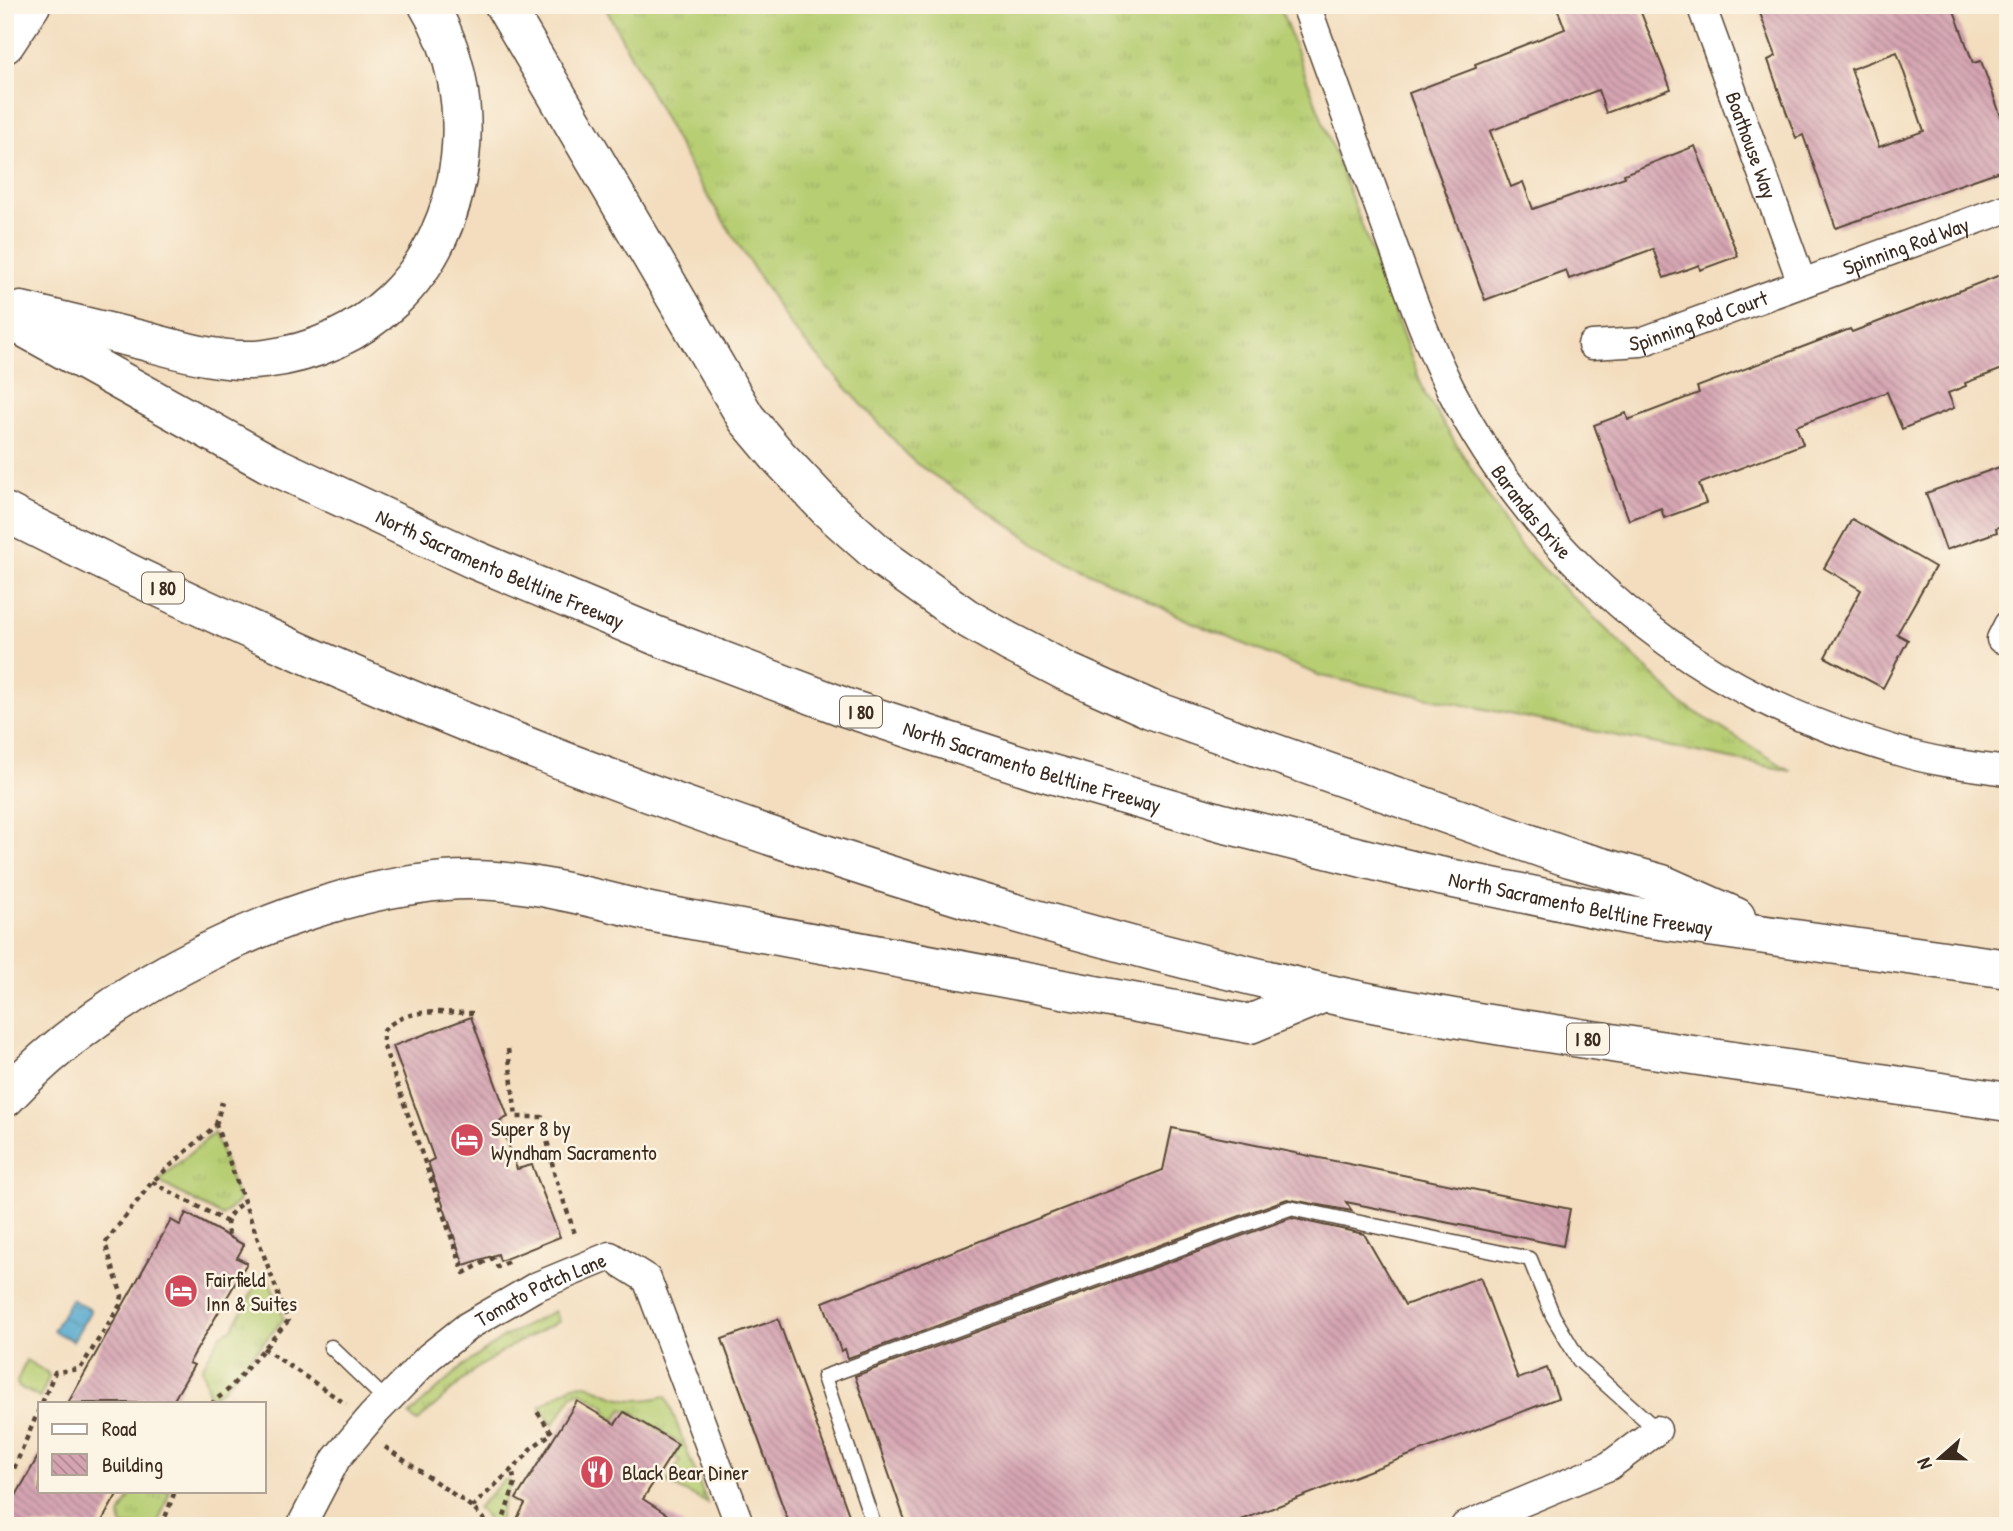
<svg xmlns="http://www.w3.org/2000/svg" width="2013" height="1531" viewBox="0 0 2013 1531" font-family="'Patrick Hand',sans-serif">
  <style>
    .grass { fill: url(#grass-tufts); stroke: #797c48; stroke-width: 2 }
    .water { fill: url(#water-waves); stroke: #466876; stroke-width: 2 }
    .building { fill: url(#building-back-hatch); fill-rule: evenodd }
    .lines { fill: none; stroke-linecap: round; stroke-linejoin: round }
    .service-casing { stroke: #574536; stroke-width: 17 }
    .minor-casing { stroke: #574536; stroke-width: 31 }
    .motorway-casing { stroke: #574536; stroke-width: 41 }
    .path { stroke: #574536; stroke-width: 4.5; stroke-dasharray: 5 5; stroke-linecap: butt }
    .service { stroke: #fff; stroke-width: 14 }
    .minor { stroke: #fff; stroke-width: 28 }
    .motorway { stroke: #fff; stroke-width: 38 }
    .labels { text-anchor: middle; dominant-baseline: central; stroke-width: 5; stroke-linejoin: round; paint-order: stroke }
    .shield { fill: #fcf5e5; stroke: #75675a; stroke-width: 2 }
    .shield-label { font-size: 19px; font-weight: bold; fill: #3b2a1e }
    .street-label { font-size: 21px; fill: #3b2a1e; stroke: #fcf5e5 }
    .poi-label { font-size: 21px; fill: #3b2a1e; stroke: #fcf5e5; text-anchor: start }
  </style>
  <defs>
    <pattern id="grass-tufts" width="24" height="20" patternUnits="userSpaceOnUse" patternTransform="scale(1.75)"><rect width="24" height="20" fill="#b7ce73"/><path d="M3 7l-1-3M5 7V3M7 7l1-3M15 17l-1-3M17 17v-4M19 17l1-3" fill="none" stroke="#9eb163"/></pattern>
    <pattern id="water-waves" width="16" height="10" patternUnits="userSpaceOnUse" patternTransform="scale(1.75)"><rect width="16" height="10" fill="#52a7ce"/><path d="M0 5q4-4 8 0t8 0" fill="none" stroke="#4588a7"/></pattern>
    <pattern id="building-back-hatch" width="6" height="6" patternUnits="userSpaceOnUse" patternTransform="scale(1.75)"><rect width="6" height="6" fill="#d5a4b2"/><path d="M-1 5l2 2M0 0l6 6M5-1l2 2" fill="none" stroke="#ae8690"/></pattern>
  </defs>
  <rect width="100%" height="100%" fill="#fcf5e5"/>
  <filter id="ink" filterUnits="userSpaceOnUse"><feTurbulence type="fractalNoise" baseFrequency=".0143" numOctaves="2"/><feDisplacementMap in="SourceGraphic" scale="14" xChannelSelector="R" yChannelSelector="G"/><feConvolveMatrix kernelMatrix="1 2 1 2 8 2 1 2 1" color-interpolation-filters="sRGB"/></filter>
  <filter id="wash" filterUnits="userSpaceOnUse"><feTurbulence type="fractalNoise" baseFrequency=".00686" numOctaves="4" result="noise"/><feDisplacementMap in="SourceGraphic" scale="28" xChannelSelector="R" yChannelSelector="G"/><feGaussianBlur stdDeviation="1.57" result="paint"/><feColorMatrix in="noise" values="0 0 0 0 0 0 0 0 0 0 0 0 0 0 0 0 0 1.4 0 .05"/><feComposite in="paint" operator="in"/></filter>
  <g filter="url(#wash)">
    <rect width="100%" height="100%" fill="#f3ddbe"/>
    <g class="grass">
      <polygon points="604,5 1279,5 1425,394 1518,544 1684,705 1791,771 1321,676 1187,620 1052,554 914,462 791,327 695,176"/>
      <polygon points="214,1133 239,1201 222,1216 163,1184 160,1179"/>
      <polygon points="267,1275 284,1319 223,1389 210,1398 202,1368 221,1334 232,1329 260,1278"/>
      <polygon points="554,1311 559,1321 511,1346 473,1371 417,1422 409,1415 463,1366 504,1337"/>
      <polygon points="26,1360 48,1373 49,1377 40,1398 18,1386 17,1382"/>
      <path d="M587 1384C617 1400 633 1404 666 1396L707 1503 667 1483 680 1461 674 1456 680 1444 636 1414 623 1409 615 1420 608 1415 606 1407 581 1392 573 1395 553 1425 540 1406 574 1385Z"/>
      <polygon points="504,1480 509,1480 511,1484 504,1500 498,1526 495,1526 477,1508"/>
      <polygon points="133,1491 170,1491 157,1526 122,1526 120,1515"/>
    </g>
    <polygon class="water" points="71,1299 91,1310 73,1341 53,1331"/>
    <g id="blocks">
      <g class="building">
        <polygon points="1556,5 1638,5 1671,89 1606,113 1598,90 1490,131 1511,187 1523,182 1533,209 1625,177 1624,174 1695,146 1738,256 1700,270 1699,265 1664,278 1653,249 1569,279 1566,270 1485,300 1409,93 1476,68 1475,64 1565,29"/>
        <path d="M1757 5H1952L1973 63 1981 61 2008 136V168L1836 228 1803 135 1796 138 1783 103 1768 60 1776 56ZM1897 52 1924 131 1879 147 1851 69Z"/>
        <polygon points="2008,272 2008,367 1965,383 1966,386 1948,393 1954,408 1902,429 1887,392 1796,426 1803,444 1699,484 1706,503 1664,518 1661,508 1629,520 1594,425 1626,413 1628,420 1699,393 1697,387 1850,329 1852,332"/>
        <polygon points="2008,464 2008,524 1996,528 1997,532 1946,550 1926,493"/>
        <polygon points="1852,519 1935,567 1897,634 1908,640 1883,688 1825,657 1861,590 1824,568"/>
        <polygon points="471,1017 508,1117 500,1121 517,1169 532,1165 560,1237 500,1261 498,1254 464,1265 428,1162 434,1159 393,1046"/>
        <polygon points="1172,1128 1570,1209 1563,1246 1346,1202 1352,1211 1287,1199 848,1358 845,1349 841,1351 823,1302 1163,1170"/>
        <polygon points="186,1213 244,1245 237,1258 247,1263 189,1363 194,1365 172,1403 68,1403 171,1220 180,1225"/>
        <polygon points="1291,1218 1364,1234 1405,1305 1480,1277 1518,1379 1547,1368 1558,1398 1226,1526 907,1526 855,1376"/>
        <polygon points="778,1319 853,1526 790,1526 722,1339"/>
        <polygon points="577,1401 615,1424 624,1412 678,1444 643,1499 685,1526 513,1526 525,1504 516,1499"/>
        <polygon points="40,1453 40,1491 119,1491 99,1526 5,1526 5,1515"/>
      </g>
    </g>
  </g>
  <g filter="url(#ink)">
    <use href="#blocks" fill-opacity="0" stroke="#574536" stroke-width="2"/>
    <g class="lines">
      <g class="service-casing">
        <g id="service">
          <polyline points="331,1347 386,1400"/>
          <polyline points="874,1526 824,1377 1290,1208 1530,1259 1553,1316 1579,1360 1657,1430"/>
        </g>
      </g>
      <g class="minor-casing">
        <g id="minor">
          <path id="s1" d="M1306 5C1333 81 1361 156 1388 232 1407 284 1425 338 1450 388 1516 519 1630 634 1762 699 1805 721 1851 737 1898 751 1933 762 1971 766 2008 771"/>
          <path id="s2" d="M1701 5 1802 283"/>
          <path id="s3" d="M1592 345 1641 342 2008 208"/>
          <polyline points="2001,639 2008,625"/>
          <path id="s4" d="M301 1526 336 1459 372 1416 429 1357 468 1326 535 1287 610 1256 647 1279 740 1526"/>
          <polyline points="1465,1526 1609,1466 1657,1430"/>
        </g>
      </g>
      <g class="motorway-casing">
        <g id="motorway">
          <polyline points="504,5 746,418 778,456 828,509 884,559 965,617 1009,642 1067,672 1150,709 1570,858 1662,884 1736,917"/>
          <polyline points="5,44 31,5"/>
          <path d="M21 311C62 321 103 331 145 341 183 351 225 364 265 359 313 353 357 334 393 300 470 227 483 94 428 5"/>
          <path id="s5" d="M5 317 268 463 473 559 657 636 844 707 1034 769 1222 823 1411 870 1631 916 2008 969"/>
          <path d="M5 512C423 724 864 888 1320 992 1423 1015 1528 1030 1632 1046 1757 1064 1882 1083 2008 1102"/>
          <path d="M5 1098C109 986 293 894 445 881 516 875 587 897 655 913L1250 1024 1324 993"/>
        </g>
      </g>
      <g class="path">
        <path d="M473 1013C443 1013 406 1006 383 1031V1044L464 1273 492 1258 498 1267 508 1262"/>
        <polyline points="508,1049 516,1117 542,1117 555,1176 576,1237"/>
        <polyline points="216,1125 222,1102"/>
        <polyline points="152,1182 227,1222"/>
        <path d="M229 1235C223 1221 232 1209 244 1202"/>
        <polyline points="263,1348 346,1404"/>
        <polyline points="42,1403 55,1372 80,1369 120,1305 122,1296 105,1243 152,1182 216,1125 288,1321 229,1389 212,1403"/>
        <polyline points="385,1447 472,1507 490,1526"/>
        <polyline points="5,1497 13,1471 40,1407"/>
        <polyline points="472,1507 527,1455 530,1449 552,1433 535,1409"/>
        <polyline points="162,1526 175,1491"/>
        <polyline points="501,1526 515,1483 512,1470"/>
      </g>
      <use href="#service" class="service"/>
      <use href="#minor" class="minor"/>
      <use href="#motorway" class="motorway"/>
    </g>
  </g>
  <defs>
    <g id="hotel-disc" transform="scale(1.75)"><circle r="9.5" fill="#d1495b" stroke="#fcf5e5"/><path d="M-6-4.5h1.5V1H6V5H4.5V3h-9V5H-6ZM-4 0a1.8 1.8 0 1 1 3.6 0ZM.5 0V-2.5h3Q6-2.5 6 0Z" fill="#fff"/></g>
    <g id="restaurant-disc" transform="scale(1.75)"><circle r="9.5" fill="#d1495b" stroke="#fcf5e5"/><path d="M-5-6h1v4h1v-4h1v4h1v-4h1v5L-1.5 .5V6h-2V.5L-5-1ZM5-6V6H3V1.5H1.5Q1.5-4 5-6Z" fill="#fff"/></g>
  </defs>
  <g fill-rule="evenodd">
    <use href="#hotel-disc" x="467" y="1140"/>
    <use href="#hotel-disc" x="181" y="1291"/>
    <use href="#restaurant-disc" x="597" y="1472"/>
  </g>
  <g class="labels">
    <g class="shield">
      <rect x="142" y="572.5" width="42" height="31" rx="5"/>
      <rect x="840" y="696.5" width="42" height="31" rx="5"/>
      <rect x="1567" y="1023.5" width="42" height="31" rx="5"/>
    </g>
    <g class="shield-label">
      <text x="163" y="588">I 80</text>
      <text x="861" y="712">I 80</text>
      <text x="1588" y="1039">I 80</text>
    </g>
    <g class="street-label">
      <text stroke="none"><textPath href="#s2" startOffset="149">Boathouse Way</textPath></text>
      <text stroke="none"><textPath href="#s3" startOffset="331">Spinning Rod Way</textPath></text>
      <text stroke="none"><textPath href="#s3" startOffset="110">Spinning Rod Court</textPath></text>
      <text stroke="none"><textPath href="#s1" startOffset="558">Barandas Drive</textPath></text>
      <text stroke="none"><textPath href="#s5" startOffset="556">North Sacramento Beltline Freeway</textPath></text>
      <text stroke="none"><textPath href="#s5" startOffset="1124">North Sacramento Beltline Freeway</textPath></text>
      <text stroke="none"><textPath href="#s5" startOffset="1690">North Sacramento Beltline Freeway</textPath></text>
      <text stroke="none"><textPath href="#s4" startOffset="345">Tomato Patch Lane</textPath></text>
    </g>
    <g class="poi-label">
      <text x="491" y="1128">Super 8 by<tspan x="491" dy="24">Wyndham Sacramento</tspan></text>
      <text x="206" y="1279">Fairfield<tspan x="206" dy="24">Inn &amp; Suites</tspan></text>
      <text x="622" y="1472">Black Bear Diner</text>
    </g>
  </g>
  <rect width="2013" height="1531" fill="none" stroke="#fcf5e5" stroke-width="28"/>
  <rect x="38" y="1402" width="228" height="91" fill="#fcf5e5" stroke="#afa495" stroke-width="2"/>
  <rect x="52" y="1424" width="35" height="10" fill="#ffffff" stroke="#afa495" stroke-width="2"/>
  <text x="102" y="1436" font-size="21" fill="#3b2a1e">Road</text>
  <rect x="52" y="1454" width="35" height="21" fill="url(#building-back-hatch)" stroke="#afa495" stroke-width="2"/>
  <text x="102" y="1472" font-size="21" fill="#3b2a1e">Building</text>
  <g transform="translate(1940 1458) rotate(250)" stroke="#fcf5e5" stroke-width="5" paint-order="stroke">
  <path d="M0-5L12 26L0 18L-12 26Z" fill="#3b2a1e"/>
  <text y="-10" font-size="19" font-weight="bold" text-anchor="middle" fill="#3b2a1e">N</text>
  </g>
</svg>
